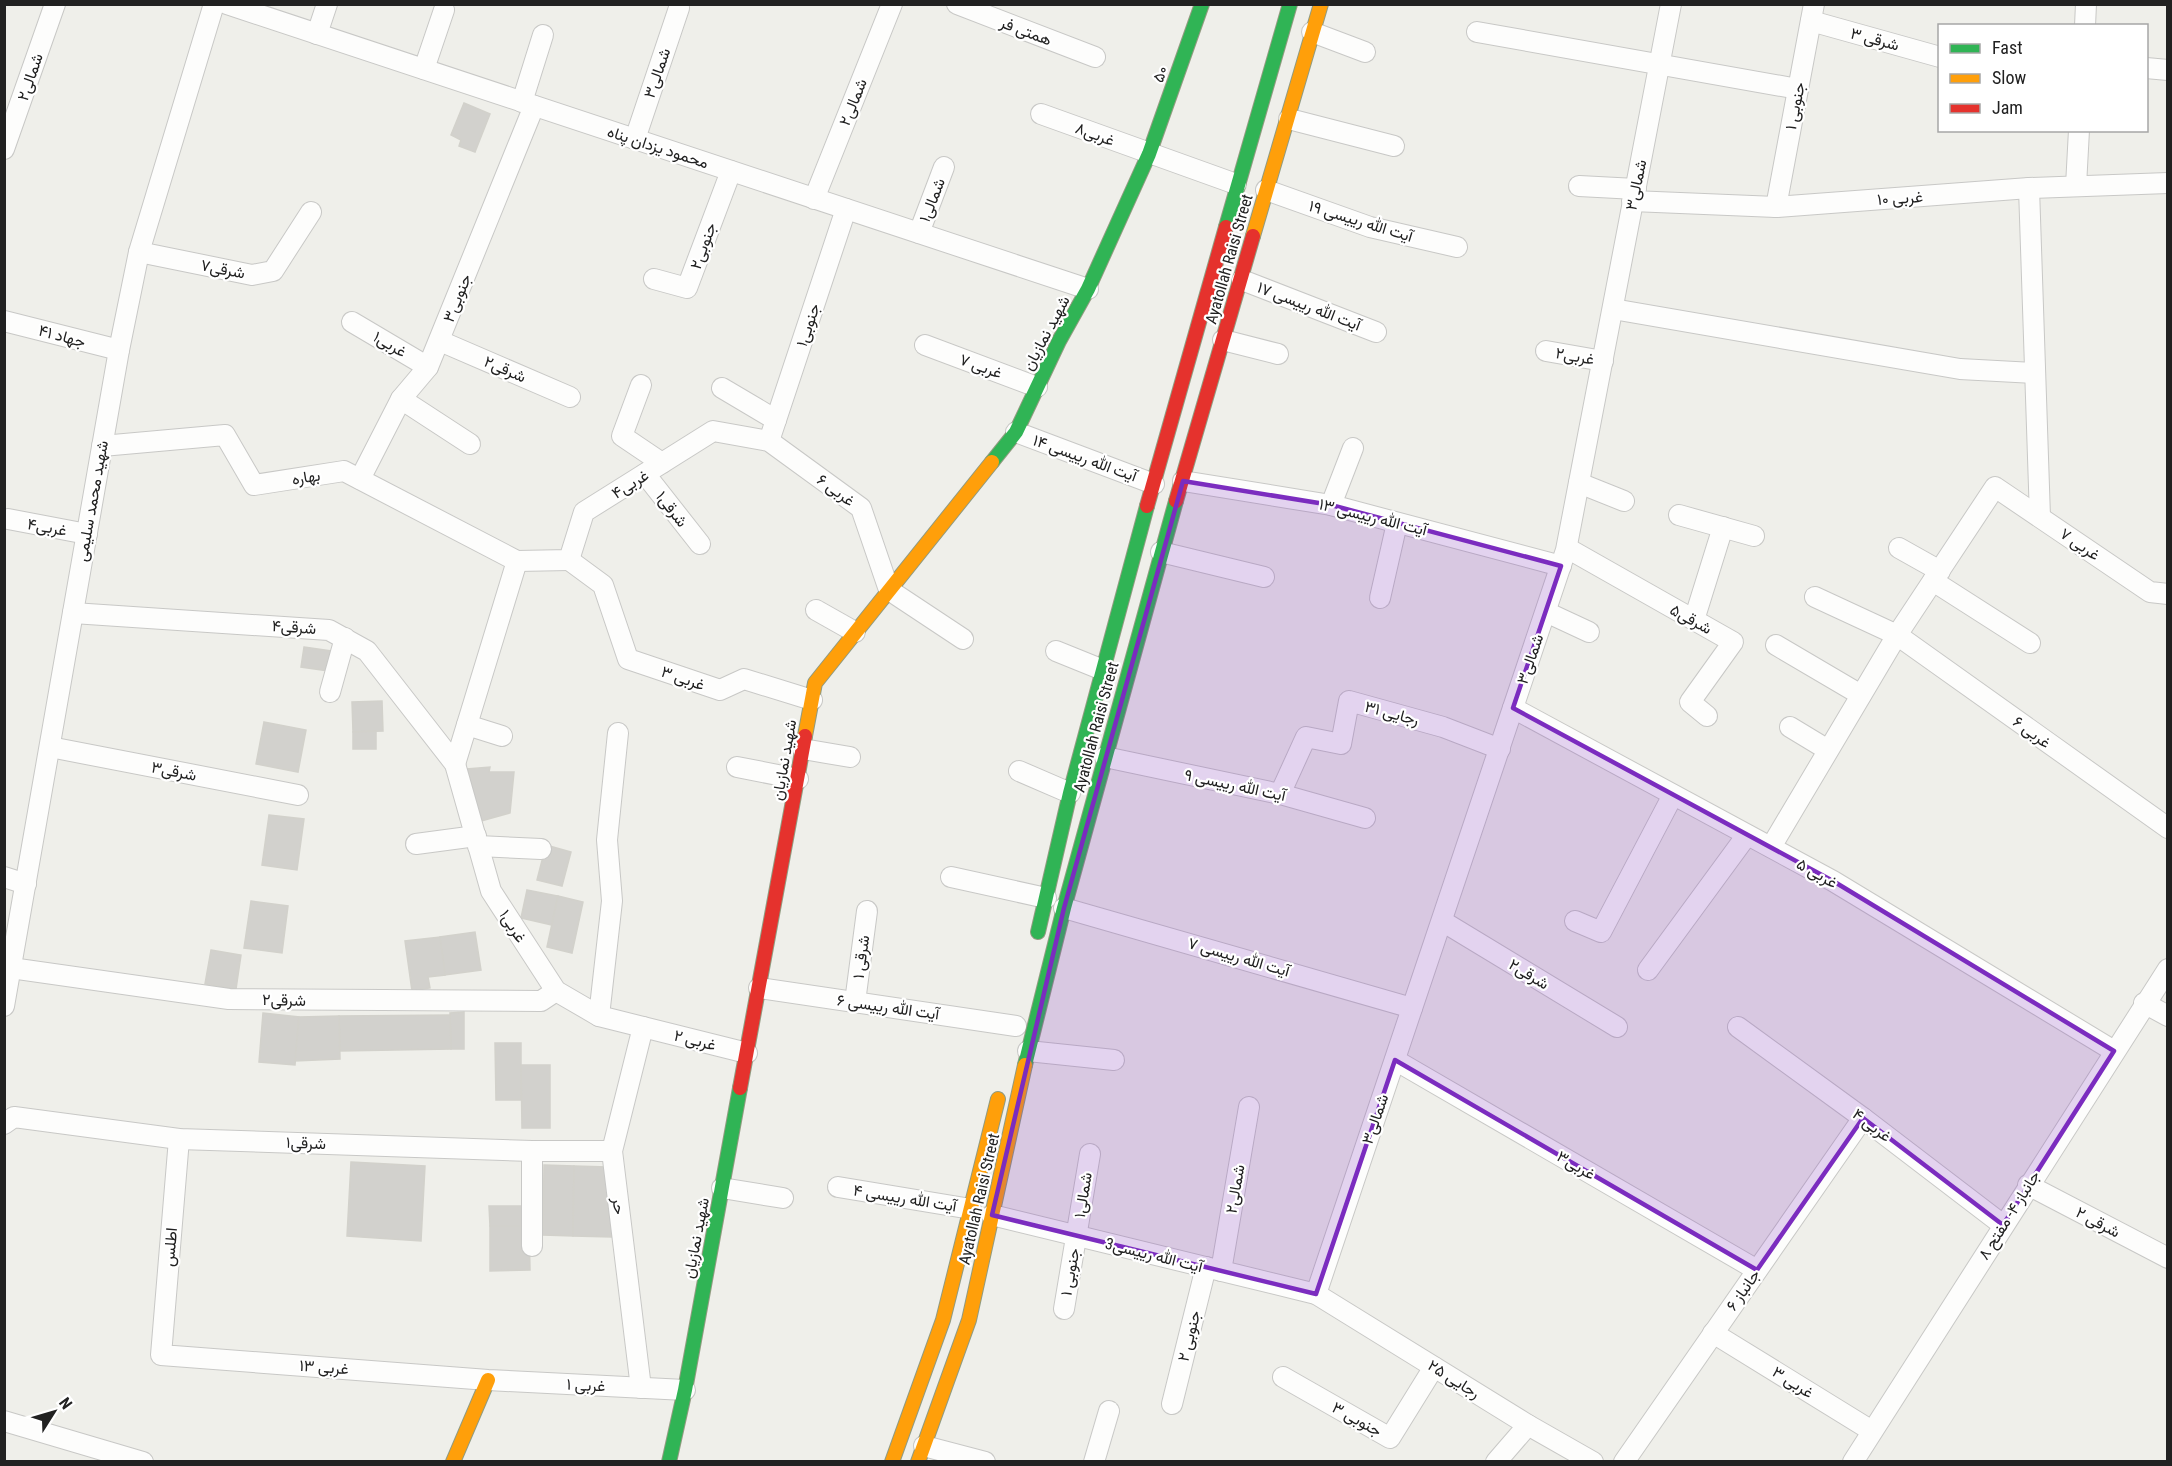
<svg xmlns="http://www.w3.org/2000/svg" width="2172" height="1466" viewBox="0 0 2172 1466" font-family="'Roboto Condensed',Vazirmatn,sans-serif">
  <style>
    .building { fill: #d2d1cd; stroke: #d2d1cb; stroke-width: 1.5 }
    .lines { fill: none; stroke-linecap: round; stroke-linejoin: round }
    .street-casing { stroke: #c8c8c6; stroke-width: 22 }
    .fast-casing { stroke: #919b80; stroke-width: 16 }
    .slow-casing { stroke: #919b80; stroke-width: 16 }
    .jam-casing { stroke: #919b80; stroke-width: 16 }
    .street { stroke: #fdfdfc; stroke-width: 20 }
    .fast { stroke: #30b455; stroke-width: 14 }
    .slow { stroke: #ff9f0a; stroke-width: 14 }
    .jam { stroke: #e5322d; stroke-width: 14 }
    .marked { fill: #7b2cbf; fill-opacity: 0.2; stroke: #7b2cbf; stroke-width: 4.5; stroke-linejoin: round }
    .labels { text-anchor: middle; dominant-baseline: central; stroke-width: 4.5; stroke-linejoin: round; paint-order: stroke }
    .street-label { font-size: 16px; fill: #212121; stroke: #fff }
  </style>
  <rect width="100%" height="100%" fill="#efefea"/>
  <g class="building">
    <polygon points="464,103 490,114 475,152 459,146 461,140 451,135"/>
    <polygon points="304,647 338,652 335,672 301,667"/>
    <polygon points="382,701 383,731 353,732 352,702"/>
    <polygon points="264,722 306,730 298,772 256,764"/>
    <polygon points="376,731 376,749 353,749 353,732"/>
    <polygon points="490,767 489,772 514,772 510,813 481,821 467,769"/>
    <polygon points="269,815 304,819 297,870 262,865"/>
    <polygon points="546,845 571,852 562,886 537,880"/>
    <polygon points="527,890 558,896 552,925 521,918"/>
    <polygon points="558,896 583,902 572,953 547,947"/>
    <polygon points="251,901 288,906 282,953 244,948"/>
    <polygon points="475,932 481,970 445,975 440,937"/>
    <polygon points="440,937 445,975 428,977 430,988 412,991 405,941"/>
    <polygon points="211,950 241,955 236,989 205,984"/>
    <polygon points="464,1012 464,1049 451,1049 450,1013"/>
    <polygon points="263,1013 299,1017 295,1065 259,1062"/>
    <polygon points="450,1015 451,1049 340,1051 339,1016"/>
    <polygon points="339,1016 340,1059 295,1061 299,1017"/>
    <polygon points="495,1043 521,1043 521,1100 496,1100"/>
    <polygon points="521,1065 550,1065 550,1128 522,1128"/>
    <polygon points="351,1162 425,1166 421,1241 347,1236"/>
    <polygon points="544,1165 574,1166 573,1236 543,1235"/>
    <polygon points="574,1166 608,1167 612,1237 573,1236"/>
    <polygon points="489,1206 529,1206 529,1226 490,1226"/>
    <polygon points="490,1226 529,1226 530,1270 490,1271"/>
  </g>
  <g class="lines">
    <g class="street-casing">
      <g id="street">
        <polyline points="227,4 1088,289"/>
        <polyline points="957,4 1095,57"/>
        <polyline points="1811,21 1940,57"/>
        <polyline points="2085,26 2086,4"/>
        <polyline points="1312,32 1365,52"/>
        <polyline points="1477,32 1798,89"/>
        <polyline points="317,34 327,4"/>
        <polyline points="2146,68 2168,70"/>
        <polyline points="424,69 444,10"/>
        <polyline points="522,102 543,35"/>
        <polyline points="1041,114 1236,184"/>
        <polyline points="1289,119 1394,146"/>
        <polyline points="635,139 679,8"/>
        <polyline points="4,149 55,4"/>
        <polyline points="1579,186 1636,189"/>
        <polyline points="2076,186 2079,130"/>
        <polyline points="2029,188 2040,517"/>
        <polyline points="1266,190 1370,227 1457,247"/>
        <polyline points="814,199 892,4"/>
        <polyline points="1632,201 1776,207 2029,188 2168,183"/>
        <polyline points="1776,207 1814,4"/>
        <polyline points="919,233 944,167"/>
        <polyline points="139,252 252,275 273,271 311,212"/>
        <polyline points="654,279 687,288 731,171"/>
        <polyline points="1242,280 1376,332"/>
        <polyline points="1613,309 1960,369 2035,373"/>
        <polyline points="4,321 119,350"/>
        <polyline points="352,322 428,367"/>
        <polyline points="1223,340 1278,354"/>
        <polyline points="440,341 570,397"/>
        <polyline points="925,345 1037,387"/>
        <polyline points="1546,351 1603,361"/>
        <polyline points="641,385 622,436 662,463"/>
        <polyline points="722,388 776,420"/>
        <polyline points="401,399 470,444"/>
        <polyline points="1016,432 1154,484"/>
        <polyline points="769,441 846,209"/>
        <polyline points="102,446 225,435 254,485 344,471 517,561 569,560 584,512 713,431 769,441 861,508 889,590 963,639"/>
        <polyline points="645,474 700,544"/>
        <polyline points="360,479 401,399 428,367 534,106"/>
        <polyline points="1183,481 1331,505 1561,566"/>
        <polyline points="1579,483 1624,501"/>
        <polyline points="1331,505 1353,448"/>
        <polyline points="1679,515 1754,536"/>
        <polyline points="8,519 87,534"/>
        <polyline points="1567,548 1733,642 1690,702 1707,716"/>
        <polyline points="1899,548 1940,571"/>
        <polyline points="1161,552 1264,577"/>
        <polyline points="569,560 603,585 628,659 720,690 744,679 812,700"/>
        <polyline points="1933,581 2030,643"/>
        <polyline points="1815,597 1897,635 2168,828"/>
        <polyline points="1380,598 1397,523"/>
        <polyline points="816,610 855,632"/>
        <polyline points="1546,612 1589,632"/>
        <polyline points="73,613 329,630 367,651 455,764 491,891 556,991 599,1016 747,1053"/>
        <polyline points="1694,620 1723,527"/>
        <polyline points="1776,645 1861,695"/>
        <polyline points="1056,651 1103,670"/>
        <polyline points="330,692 345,638"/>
        <polyline points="1513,708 1833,881 2114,1051"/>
        <polyline points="467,725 502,736"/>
        <polyline points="1790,727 1828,750"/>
        <polyline points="50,747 298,795"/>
        <polyline points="803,749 850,757"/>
        <polyline points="1105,757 1280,794 1365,818"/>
        <polyline points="455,764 517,561"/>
        <polyline points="737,767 798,779"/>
        <polyline points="1019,771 1070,793"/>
        <polyline points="1280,794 1306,737 1341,744 1349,701 1443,727 1500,749"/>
        <polyline points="416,844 476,836"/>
        <polyline points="478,846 541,849"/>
        <polyline points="1771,847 1897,635 1995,487 2150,592 2168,594"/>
        <polyline points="4,877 26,884"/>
        <polyline points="951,877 1046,898"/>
        <polyline points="1064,908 1412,1008"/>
        <polyline points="1442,921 1617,1027"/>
        <polyline points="1575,921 1601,932 1673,795"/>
        <polyline points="11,968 229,999 541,1001 556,991"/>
        <polyline points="1648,970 1747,835"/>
        <polyline points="759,988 1016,1026"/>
        <polyline points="855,1002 867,911"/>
        <polyline points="2144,1003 2168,1016"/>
        <polyline points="4,1006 119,350 139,252 214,4"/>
        <polyline points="599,1016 612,901 607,840 618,733"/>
        <polyline points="1738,1027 1863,1118 2003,1225"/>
        <polyline points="1028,1051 1114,1060"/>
        <polyline points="1395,1060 1757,1270"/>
        <polyline points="4,1124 14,1117 179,1139 532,1151 612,1151"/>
        <polyline points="179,1139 161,1355 488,1380 685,1390"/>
        <polyline points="2028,1185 2168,1258"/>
        <polyline points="838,1187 971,1209"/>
        <polyline points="722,1188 783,1198"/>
        <polyline points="992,1215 1316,1294 1528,1425 1593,1462"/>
        <polyline points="532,1246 532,1151"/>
        <polyline points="1221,1271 1249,1107"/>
        <polyline points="1316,1294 1566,550 1671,4"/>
        <polyline points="1064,1309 1090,1154"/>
        <polyline points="1713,1333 1872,1431"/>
        <polyline points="1283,1377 1390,1438 1434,1367"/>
        <polyline points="641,1388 612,1151 643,1027"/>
        <polyline points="1172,1404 1206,1267"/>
        <polyline points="4,1421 143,1462"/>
        <polyline points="924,1446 985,1462"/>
        <polyline points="1094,1462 1109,1411"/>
        <polyline points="1496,1462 1528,1425"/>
        <polyline points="1624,1462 1863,1118"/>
        <polyline points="1853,1462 2168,969"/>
      </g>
    </g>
    <g class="fast-casing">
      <g id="fast">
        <polyline points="1226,227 1290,4"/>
        <polyline points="992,462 1016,432 1059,341 1088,289 1149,154 1202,4"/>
        <polyline points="1038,932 1070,793 1147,506"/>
        <polyline points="1025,1065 1064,908 1176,501"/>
        <polyline points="669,1462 685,1390 740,1088"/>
      </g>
    </g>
    <g class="slow-casing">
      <g id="slow">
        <polyline points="1253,236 1321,4"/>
        <polyline points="805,736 815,683 992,462"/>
        <polyline points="453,1462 488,1380"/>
        <polyline points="892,1462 943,1320 998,1099"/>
        <polyline points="918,1462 969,1320 1025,1065"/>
      </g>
    </g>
    <g class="jam-casing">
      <g id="jam">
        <polyline points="1176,501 1253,236"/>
        <polyline points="1147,506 1226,227"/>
        <polyline points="740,1088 805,736"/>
      </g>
    </g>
    <use href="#street" class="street"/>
    <use href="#fast" class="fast"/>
    <use href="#slow" class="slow"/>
    <use href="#jam" class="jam"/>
  </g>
  <path class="marked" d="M1183 481 1331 505 1561 566 1513 708 1833 881 2114 1051 2003 1225 1863 1118 1757 1270 1395 1060 1316 1294 992 1215 1064 908Z"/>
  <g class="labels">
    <g class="street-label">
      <text transform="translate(1026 31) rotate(21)">همتی فر</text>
      <text transform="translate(1875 39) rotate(15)">شرقی ۳</text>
      <text transform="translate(657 73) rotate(-71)">شمالی۳</text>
      <text transform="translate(1160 74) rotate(-71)">۵۰</text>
      <text transform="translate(30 77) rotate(-71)">شمالی۲</text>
      <text transform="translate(853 102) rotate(-68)">شمالی۲</text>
      <text transform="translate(1795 106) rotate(-79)">جنوبی ۱</text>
      <text transform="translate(1095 134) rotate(20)">غربی۸</text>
      <text transform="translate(658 147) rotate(18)">محمود یزدان پناه</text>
      <text transform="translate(1636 185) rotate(-78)">شمالی۳</text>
      <text transform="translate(1900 198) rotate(-4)">غربی ۱۰</text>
      <text transform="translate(932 200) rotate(-69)">شمالی۱</text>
      <text transform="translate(1361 221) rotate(17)">آیت الله رییسی ۱۹</text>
      <text transform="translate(703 246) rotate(-70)">جنوبی۲</text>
      <text transform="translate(1229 259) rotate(-74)">Ayatollah Raisi Street</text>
      <text transform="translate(223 269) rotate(11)">شرقی۷</text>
      <text transform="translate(457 298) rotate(-68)">جنوبی۳</text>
      <text transform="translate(1309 306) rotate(21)">آیت الله رییسی ۱۷</text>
      <text transform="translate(808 325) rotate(-72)">جنوبی۱</text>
      <text transform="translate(1046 333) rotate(-62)">شهید نمازیان</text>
      <text transform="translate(62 336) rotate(15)">جهاد ۴۱</text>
      <text transform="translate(390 344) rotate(30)">غربی۱</text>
      <text transform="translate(1575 356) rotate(10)">غربی۲</text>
      <text transform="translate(981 366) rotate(20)">غربی ۷</text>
      <text transform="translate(505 369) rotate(23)">شرقی۲</text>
      <text transform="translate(1085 458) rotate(20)">آیت الله رییسی ۱۴</text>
      <text transform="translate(306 477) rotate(-9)">بهاره</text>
      <text transform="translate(630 484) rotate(-32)">غربی۴</text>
      <text transform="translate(836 490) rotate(36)">غربی ۶</text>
      <text transform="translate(92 501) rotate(-80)">شهید محمد سلیمی</text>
      <text transform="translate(672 509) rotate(52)">شرقی۱</text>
      <text transform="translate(1373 517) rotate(14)">آیت الله رییسی ۱۳</text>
      <text transform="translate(47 527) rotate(10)">غربی۴</text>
      <text transform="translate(2080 544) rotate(34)">غربی ۷</text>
      <text transform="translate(1691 619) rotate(29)">شرقی۵</text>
      <text transform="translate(294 627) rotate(4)">شرقی۴</text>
      <text transform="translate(1530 659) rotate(-71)">شمالی۳</text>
      <text transform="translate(683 678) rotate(19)">غربی ۳</text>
      <text transform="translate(1392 713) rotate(15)">رجایی ۳۱</text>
      <text transform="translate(1096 727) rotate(-75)">Ayatollah Raisi Street</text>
      <text transform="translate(2032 732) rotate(36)">غربی ۶</text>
      <text transform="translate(784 760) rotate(-80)">شهید نمازیان</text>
      <text transform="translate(174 771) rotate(11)">شرقی۳</text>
      <text transform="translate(1235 785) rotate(12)">آیت الله رییسی ۹</text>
      <text transform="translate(1817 873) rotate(29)">غربی ۵</text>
      <text transform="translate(513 926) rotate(57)">غربی۱</text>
      <text transform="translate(861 957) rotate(-82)">شرقی ۱</text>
      <text transform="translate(1239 957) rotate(16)">آیت الله رییسی ۷</text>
      <text transform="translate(1529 974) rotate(31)">شرقی۲</text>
      <text transform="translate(284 1000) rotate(1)">شرقی۲</text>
      <text transform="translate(888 1007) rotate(8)">آیت الله رییسی ۶</text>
      <text transform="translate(695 1040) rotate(14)">غربی ۲</text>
      <text transform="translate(1375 1119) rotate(-71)">شمالی۳</text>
      <text transform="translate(1872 1125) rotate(37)">غربی ۴</text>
      <text transform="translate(306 1143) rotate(2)">شرقی۱</text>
      <text transform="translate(1576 1165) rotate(30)">غربی۳</text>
      <text transform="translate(1235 1189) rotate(-80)">شمالی۲</text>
      <text transform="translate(1083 1195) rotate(-81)">شمالی۱</text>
      <text transform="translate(905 1198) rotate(9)">آیت الله رییسی ۴</text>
      <text transform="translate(979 1199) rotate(-77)">Ayatollah Raisi Street</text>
      <text transform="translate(619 1206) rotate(83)">حر</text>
      <text transform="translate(2009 1215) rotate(-58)">جانباز ۴- مفتح ۸</text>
      <text transform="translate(2098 1222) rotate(28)">شرقی ۲</text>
      <text transform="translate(696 1238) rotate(-79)">شهید نمازیان</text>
      <text transform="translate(170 1247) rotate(-85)">اطلس</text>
      <text transform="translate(1154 1255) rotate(14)">آیت الله رییسی3</text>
      <text transform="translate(1070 1272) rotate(-80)">جنوبی ۱</text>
      <text transform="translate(1743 1290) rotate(-55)">جانباز ۶</text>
      <text transform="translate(1189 1336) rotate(-76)">جنوبی ۲</text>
      <text transform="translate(324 1367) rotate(4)">غربی ۱۳</text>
      <text transform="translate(1454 1379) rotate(32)">رجایی ۲۵</text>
      <text transform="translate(1793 1382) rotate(32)">غربی ۳</text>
      <text transform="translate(586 1385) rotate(3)">غربی ۱</text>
      <text transform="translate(1357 1419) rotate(29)">جنوبی ۳</text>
    </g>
  </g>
  <rect width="2172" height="1466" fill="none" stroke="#212121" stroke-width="12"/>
  <rect x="1938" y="24" width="210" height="108" fill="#ffffff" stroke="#a6a6a6" stroke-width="1.5"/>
  <rect x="1950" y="44" width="30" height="9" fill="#30b455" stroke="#a6a6a6" stroke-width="1.5"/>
  <text x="1992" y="54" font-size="18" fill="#212121">Fast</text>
  <rect x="1950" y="74" width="30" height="9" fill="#ff9f0a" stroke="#a6a6a6" stroke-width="1.5"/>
  <text x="1992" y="84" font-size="18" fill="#212121">Slow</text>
  <rect x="1950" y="104" width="30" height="9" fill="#e5322d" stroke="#a6a6a6" stroke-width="1.5"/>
  <text x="1992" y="114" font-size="18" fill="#212121">Jam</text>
  <g transform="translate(54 1412) rotate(53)" stroke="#ffffff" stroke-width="4.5" paint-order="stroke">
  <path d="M0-4.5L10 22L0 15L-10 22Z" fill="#212121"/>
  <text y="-9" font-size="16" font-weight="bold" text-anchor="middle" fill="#212121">N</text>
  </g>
</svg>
